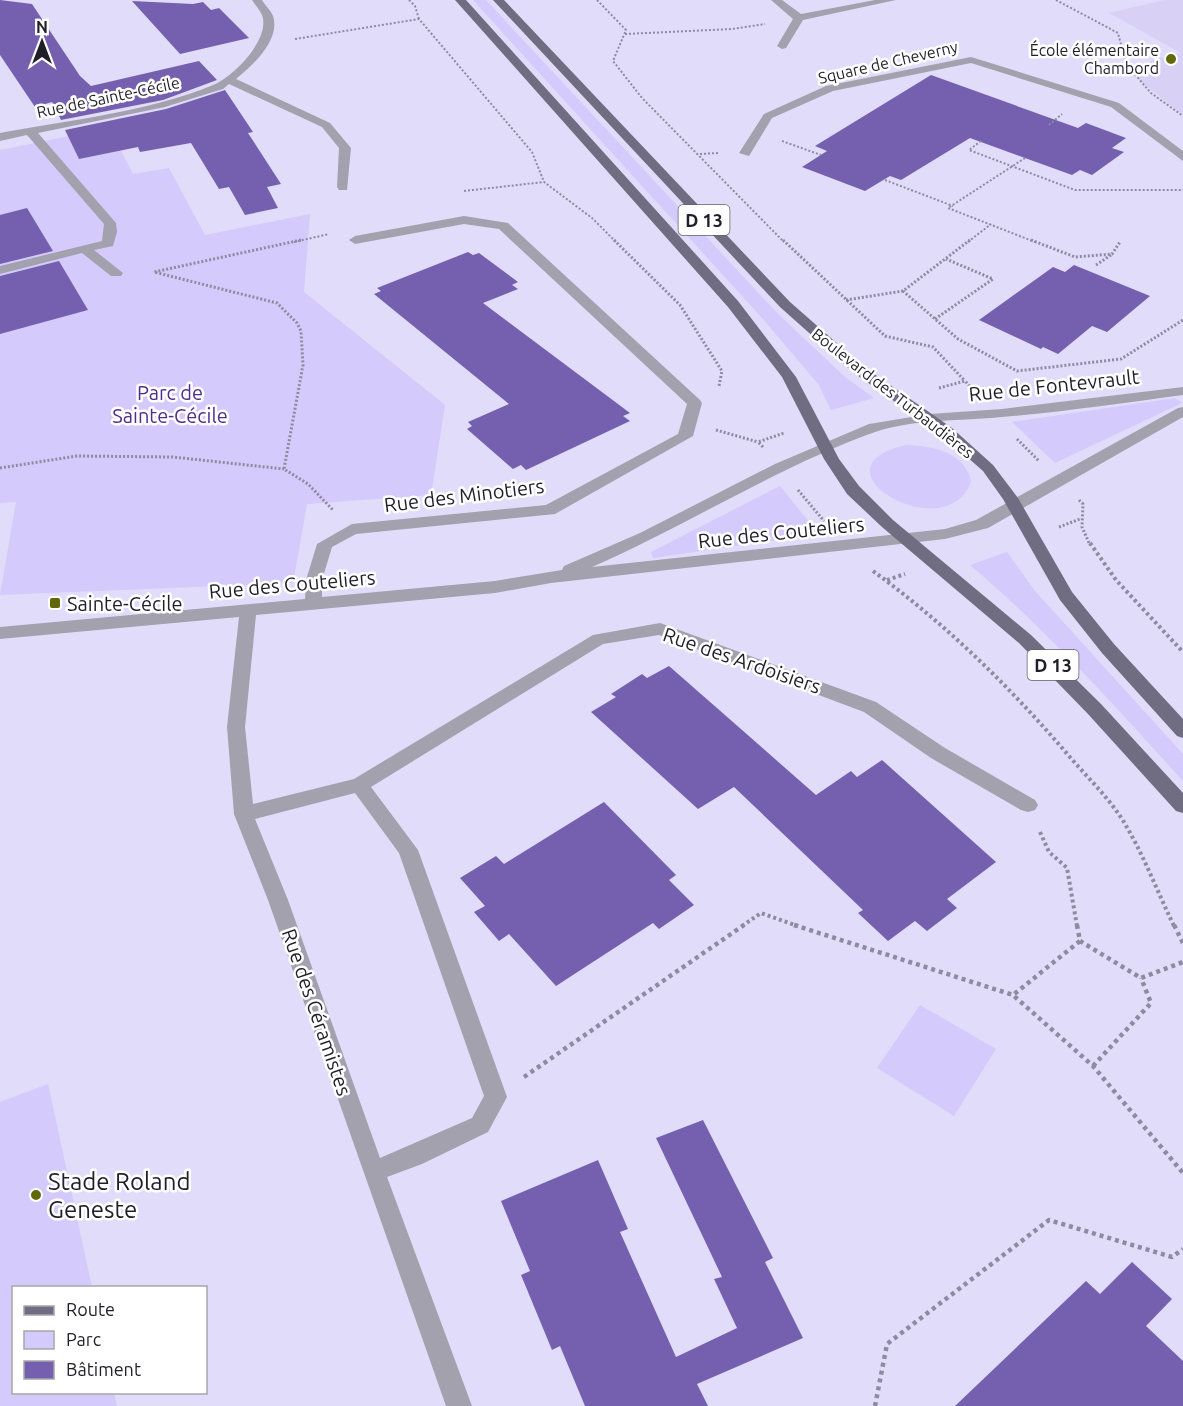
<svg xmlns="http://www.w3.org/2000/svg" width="1183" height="1406" viewBox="0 0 1183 1406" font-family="Ubuntu,sans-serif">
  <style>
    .built { fill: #d8d1f5 }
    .green { fill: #d4cafb }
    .building { fill: #7560af }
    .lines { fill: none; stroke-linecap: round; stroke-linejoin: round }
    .path-far3 { stroke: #8e8ba0; stroke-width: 2; stroke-dasharray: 2 2; stroke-linecap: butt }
    .path-far2 { stroke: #8e8ba0; stroke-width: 3; stroke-dasharray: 2 2; stroke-linecap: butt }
    .path-far1 { stroke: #8e8ba0; stroke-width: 4; stroke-dasharray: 3 3; stroke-linecap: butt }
    .path { stroke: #8e8ba0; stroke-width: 4.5; stroke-dasharray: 4 4; stroke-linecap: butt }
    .minor { fill: #a3a1ad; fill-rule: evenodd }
    .major { fill: #706c82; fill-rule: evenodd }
    .poi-dot { fill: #626809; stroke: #fff; stroke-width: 2 }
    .labels { text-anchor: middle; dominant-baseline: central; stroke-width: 5; stroke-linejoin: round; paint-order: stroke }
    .far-poi-label { font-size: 16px; fill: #201e29; stroke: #fff; text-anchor: end }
    .far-street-label { font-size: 16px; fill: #201e29; stroke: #fff }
    .shield { fill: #fff; stroke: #636269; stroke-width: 1.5 }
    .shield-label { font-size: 18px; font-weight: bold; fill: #201e29 }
    .street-label { font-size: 20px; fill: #201e29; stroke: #fff }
    .park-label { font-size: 20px; fill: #4f2f8e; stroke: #fff }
    .poi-label { font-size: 20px; fill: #201e29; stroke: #fff; text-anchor: start }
    .near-poi-label { font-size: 24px; fill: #201e29; stroke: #fff; text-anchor: start }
  </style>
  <rect width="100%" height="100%" fill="#e1dcf9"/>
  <polygon class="built" points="1164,0 1183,0 1183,115 1139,80 1137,73 1152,60 1181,53 1109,13"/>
  <g class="green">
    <polygon points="473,0 486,0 778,314 845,377 874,398 831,410 819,385 762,318"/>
    <polygon points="109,128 133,174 169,168 205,235 310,214 304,292 445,405 431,495 307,504 293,583 0,595 16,502 0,503 0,150"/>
    <polygon points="1175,398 1182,403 1055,463 1012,422"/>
    <path d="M907 445C933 446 964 452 971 481 948 551 803 467 907 445Z"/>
    <polygon points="780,486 819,534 653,558 651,552"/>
    <path d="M1007 552 1035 591 1183 754V781C1115 706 1048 631 970 565Z"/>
    <polygon points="920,1005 996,1049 954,1116 877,1068"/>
    <polygon points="48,1084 92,1287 14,1288 14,1392 114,1393 117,1406 0,1406 0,1102"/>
  </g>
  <g class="building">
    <polygon points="0,0 32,4 80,76 91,86 199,61 217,80 163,100 61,120 52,102 35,107 0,55"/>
    <polygon points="132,1 193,4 203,2 211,10 219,8 249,38 180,54"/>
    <polygon points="931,75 1078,128 1086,123 1126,138 1112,148 1124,152 1092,175 1080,170 1072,175 970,138 901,180 890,176 865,191 802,167 827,151 815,146"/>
    <polygon points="225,90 253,132 248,133 281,184 267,187 278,208 245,215 229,187 219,189 191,143 140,152 138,147 79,159 65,130 166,109"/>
    <polygon points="27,208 53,251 0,264 0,215"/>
    <polygon points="468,252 473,255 479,253 518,282 512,285 518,289 483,303 630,413 623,416 630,421 526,470 521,465 513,469 467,429 472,426 468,422 509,404 374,294 381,291 377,288"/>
    <polygon points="59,261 88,310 0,334 0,276"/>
    <polygon points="1074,265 1150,296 1107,332 1092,326 1058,354 1043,347 1041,349 979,320 1053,267 1065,272"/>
    <polygon points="669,666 816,795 851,771 857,777 882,760 996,862 947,899 957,908 927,931 915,921 888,941 858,913 863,910 734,787 698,809 591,712 616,697 611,694 642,674 647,678"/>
    <polygon points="604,802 676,875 669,880 694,905 659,929 653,923 556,986 509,934 499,941 474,912 485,906 460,878 496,856 504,864"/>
    <polygon points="703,1120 773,1258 765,1262 803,1338 697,1384 708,1406 585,1406 560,1346 552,1350 521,1275 530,1271 501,1201 598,1160 628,1229 620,1232 676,1357 737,1328 714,1279 722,1277 656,1138"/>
    <polygon points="1132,1262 1172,1299 1146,1326 1183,1361 1183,1406 955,1406 1086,1281 1100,1294"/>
  </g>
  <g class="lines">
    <g class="path-far3">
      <polyline points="409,0 415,6 419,19"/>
      <polyline points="597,0 626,30 613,61 642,98 784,242"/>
      <polyline points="1056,0 1118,33 1126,64 1151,93 1183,116"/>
      <polyline points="625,34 732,29 765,24"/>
      <polyline points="295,39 419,19 532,152 544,182"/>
      <polyline points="1049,125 1062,114"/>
      <polyline points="782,141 821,155"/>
      <polyline points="981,141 969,150 1075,190 1183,190"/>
      <polyline points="700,154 719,153"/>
      <polyline points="1025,158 948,208 1035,242"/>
      <polyline points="885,180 953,206"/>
      <polyline points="464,191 544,182 592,218 616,242"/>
      <polyline points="294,242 329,234"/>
      <polyline points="968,242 991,224"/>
    </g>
    <g class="path-far2">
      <polyline points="301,240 154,272 277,303 297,323 301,331 303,365 284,469 308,484 333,510"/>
      <polyline points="614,240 680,305 722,371 719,386"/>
      <polyline points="783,240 885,336 933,347 965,381"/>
      <polyline points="970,240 903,291 958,339 1017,371 1121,359 1183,320"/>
      <polyline points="1031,240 1075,257 1112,254 1120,242"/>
      <polyline points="1096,265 1111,255"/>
      <polyline points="846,300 903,291"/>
      <polyline points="935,319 993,279 946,259"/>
      <polyline points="939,388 965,381 972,389"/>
      <polyline points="716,430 758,442"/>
      <polyline points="1017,439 1039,461"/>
      <polyline points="763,447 758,442 784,433"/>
      <polyline points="0,468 77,456 173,457 284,469"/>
      <polyline points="798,490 824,521"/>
      <polyline points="1079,500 1083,504 1082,527 1090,545"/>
      <polyline points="1059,527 1080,519"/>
    </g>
    <g class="path-far1">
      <polyline points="1090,543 1116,580 1183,652"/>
      <path d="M873 571C947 625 1010 687 1069 756 1087 777 1107 796 1122 819 1143 853 1157 891 1174 926"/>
      <polyline points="887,580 905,574"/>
      <polyline points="1040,832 1049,852 1067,868 1077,926"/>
      <polyline points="742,926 761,913 798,926"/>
    </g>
    <g class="path">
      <polyline points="794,925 1013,995"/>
      <polyline points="1077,925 1080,941 1141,978 1183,962"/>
      <polyline points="1174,925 1183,943"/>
      <polyline points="1080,941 1013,995 1093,1066 1183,1173"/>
      <polyline points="1093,1066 1151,1003 1141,978"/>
      <polyline points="524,1077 744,925"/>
      <polyline points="875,1406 887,1344 1049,1220 1172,1257 1183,1249"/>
    </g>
    <g class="minor">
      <path d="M252 0H262C265 5 271 11 273 16 281 40 252 66 236 79L330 123 351 148 347 190H339L337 187 339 148 322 127 229 84 223 89 165 107 38 133 116 223 117 232 113 246 94 250 123 273 121 276H111L82 253 0 274V266L102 241 104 224 27 135 0 141V133C65 121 152 111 213 85 233 77 271 39 262 15 260 10 255 5 252 0Z"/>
      <polygon points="771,0 782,0 801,14 875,0 896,0 803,20 786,48 782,49 777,46 793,19"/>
      <polygon points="971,57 1119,103 1183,151 1183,161 1111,107 971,63 833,91 772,118 749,156 739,153 764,114 826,86"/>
      <path d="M464 216 508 223 700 400 702 403 693 436 555 514 356 534 332 547 322 580V597L495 581 562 570 564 566 640 533 775 464 869 424 930 414 1002 409 1183 387V395C1123 403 1062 412 1002 417 962 421 913 419 875 432 777 467 688 525 592 567L945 529 976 520 1178 408 1183 407V417L988 528 945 539 551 583 495 593 256 615 245 727 253 804 354 779 593 635 660 623 876 702 945 748 1035 800 1038 805 1035 810 1028 812 1021 810 931 758 864 712 659 635 603 644 371 787 418 850 507 1097 488 1132 422 1164 387 1177 472 1406H446L268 900 234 814 227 727 239 617 0 639V627L305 599 306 580 317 544 352 524 546 505 678 434 687 404 499 229 464 224 355 244 349 240 355 236ZM355 793 399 853 484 1096 472 1118 380 1158 288 900 255 819Z"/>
    </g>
    <g class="major">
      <polygon points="455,0 466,0 738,301 796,377 839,459 859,486 893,520 1031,635 1101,704 1183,793 1183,813 1176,811 1088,714 1019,643 882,527 847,494 824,459 782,377 728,307"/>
      <polygon points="493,0 504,0 790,302 864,367 952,428 993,465 1018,498 1072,592 1114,644 1183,719 1183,738 1177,736 1102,653 1060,600 1003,499 983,471 942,435 854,373 780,307"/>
    </g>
  </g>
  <g class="poi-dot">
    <circle cx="1171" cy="59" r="6"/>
    <rect x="49" y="597" width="12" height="12" rx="3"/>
    <circle cx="36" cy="1195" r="6"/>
  </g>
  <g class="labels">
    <g class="far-poi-label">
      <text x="1159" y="50">École élémentaire<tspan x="1159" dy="18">Chambord</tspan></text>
    </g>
    <g class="far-street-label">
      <text transform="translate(888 62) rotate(-13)">Square de Cheverny</text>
      <text transform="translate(108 97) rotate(-12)">Rue de Sainte-Cécile</text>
      <text transform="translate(893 393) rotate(38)">Boulevard des Turbaudières</text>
    </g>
    <g class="shield">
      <rect x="678.5" y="205" width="51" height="30" rx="4.5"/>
      <rect x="1027.5" y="650" width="51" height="30" rx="4.5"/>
    </g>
    <g class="shield-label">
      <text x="704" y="220">D 13</text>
      <text x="1053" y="665">D 13</text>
    </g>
    <g class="street-label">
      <text transform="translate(1054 385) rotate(-6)">Rue de Fontevrault</text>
      <text transform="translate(464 495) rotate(-7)">Rue des Minotiers</text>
      <text transform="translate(781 532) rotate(-6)">Rue des Couteliers</text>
      <text transform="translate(292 584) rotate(-5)">Rue des Couteliers</text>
      <text transform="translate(742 660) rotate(19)">Rue des Ardoisiers</text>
      <text transform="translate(317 1012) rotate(71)">Rue des Céramistes</text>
    </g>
    <g class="park-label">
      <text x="170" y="392">Parc de<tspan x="170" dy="23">Sainte-Cécile</tspan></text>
    </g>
    <g class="poi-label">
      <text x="67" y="603">Sainte-Cécile</text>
    </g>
    <g class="near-poi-label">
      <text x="48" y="1181">Stade Roland<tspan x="48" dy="28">Geneste</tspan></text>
    </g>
  </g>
  <rect x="12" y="1286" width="195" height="108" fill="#ffffff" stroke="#a6a5a9" stroke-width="1.5"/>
  <rect x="24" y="1306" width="30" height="9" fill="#706c82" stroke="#a6a5a9" stroke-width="1.5"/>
  <text x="66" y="1316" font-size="18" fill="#201e29">Route</text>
  <rect x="24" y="1331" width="30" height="18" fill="#d4cafb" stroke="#a6a5a9" stroke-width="1.5"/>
  <text x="66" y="1346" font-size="18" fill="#201e29">Parc</text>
  <rect x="24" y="1361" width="30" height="18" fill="#7560af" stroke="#a6a5a9" stroke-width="1.5"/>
  <text x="66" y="1376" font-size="18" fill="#201e29">Bâtiment</text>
  <g transform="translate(42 42)" stroke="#ffffff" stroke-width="4.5" paint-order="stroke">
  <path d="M0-4.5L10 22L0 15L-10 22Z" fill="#201e29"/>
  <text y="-9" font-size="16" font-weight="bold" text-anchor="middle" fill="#201e29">N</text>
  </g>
</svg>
